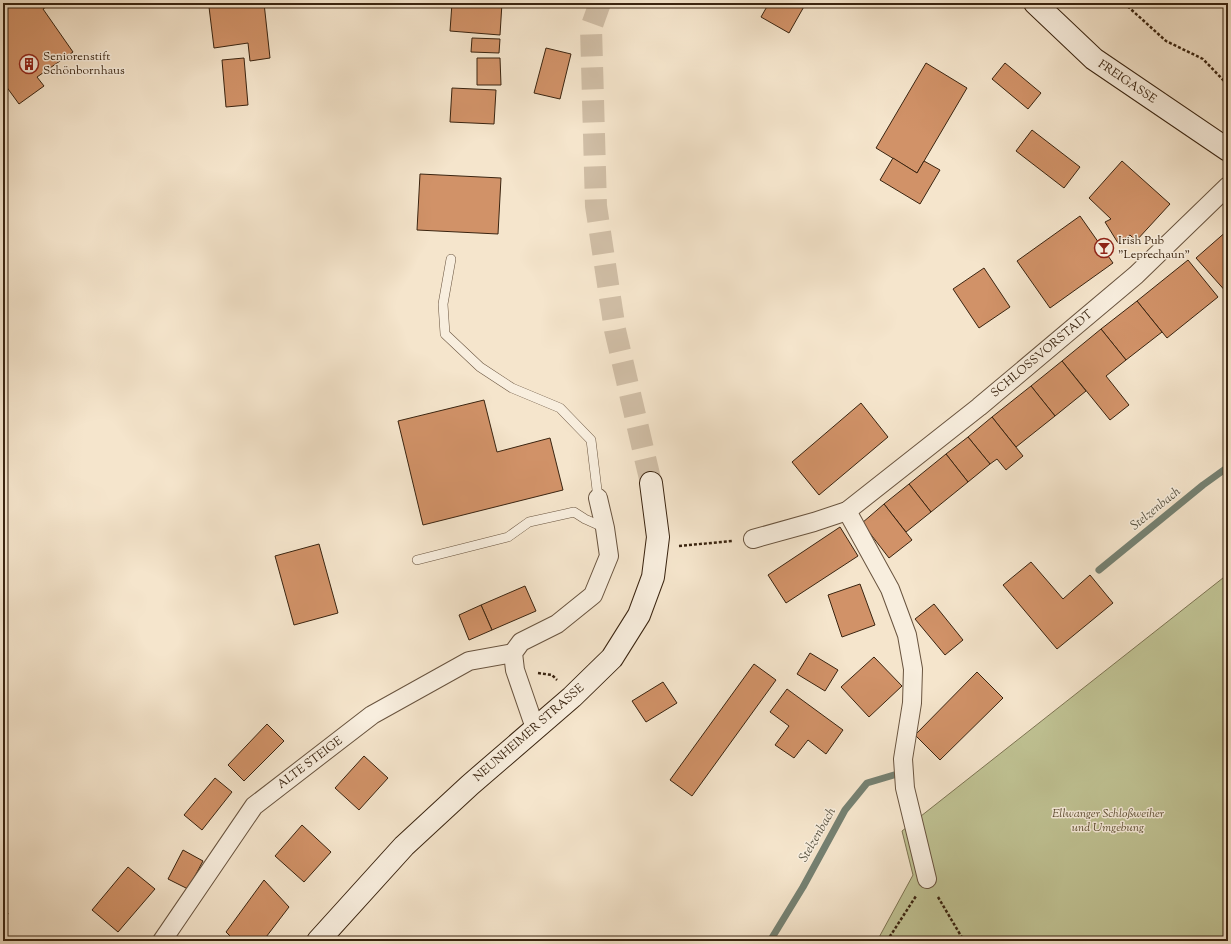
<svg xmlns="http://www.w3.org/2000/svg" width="1231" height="944" viewBox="0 0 1231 944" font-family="'Sorts Mill Goudy',serif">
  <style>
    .green { fill: #c0c394; stroke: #7d7452 }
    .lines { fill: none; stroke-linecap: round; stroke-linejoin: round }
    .stream { stroke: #758172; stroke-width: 7 }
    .building { fill: #d19268; stroke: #3a2410 }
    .secondary-tunnel { stroke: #d0bea6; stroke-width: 22; stroke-dasharray: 22 11; stroke-linecap: butt }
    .lane-casing { stroke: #69543f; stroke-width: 10 }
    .street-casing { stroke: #69543f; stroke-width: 20 }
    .secondary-casing { stroke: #3a2410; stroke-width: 24 }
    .path { stroke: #3a2410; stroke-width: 2.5; stroke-dasharray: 3 2; stroke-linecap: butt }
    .lane { stroke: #f8eede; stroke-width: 9 }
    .street { stroke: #f8eede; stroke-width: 18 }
    .secondary { stroke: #f8eede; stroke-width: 22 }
    .labels { text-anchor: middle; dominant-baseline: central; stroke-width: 3; stroke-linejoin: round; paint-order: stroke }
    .poi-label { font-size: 12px; fill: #3a2410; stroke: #f8eede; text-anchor: start }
    .street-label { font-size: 12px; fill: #3a2410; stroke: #f8eede }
    .park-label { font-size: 12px; font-style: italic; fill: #5c4c31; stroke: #f8eede }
    .water-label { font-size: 13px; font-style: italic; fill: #575241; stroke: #f8eede }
  </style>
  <rect width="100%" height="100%" fill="#f5e5cc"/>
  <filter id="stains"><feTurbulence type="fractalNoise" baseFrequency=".005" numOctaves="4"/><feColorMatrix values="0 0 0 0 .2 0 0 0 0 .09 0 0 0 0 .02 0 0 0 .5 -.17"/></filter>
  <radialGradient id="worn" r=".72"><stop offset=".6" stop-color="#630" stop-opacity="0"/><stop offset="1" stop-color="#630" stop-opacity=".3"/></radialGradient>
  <polygon class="green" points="1228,574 1228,941 877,941 913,875 902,831"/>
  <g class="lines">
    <g class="stream">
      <polyline points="1099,570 1203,485 1228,467"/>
      <polyline points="770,941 803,887 845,810 867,783 904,772"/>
    </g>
  </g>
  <g class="building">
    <polygon points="3,3 52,3 43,9 73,52 37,77 44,86 19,104 3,82"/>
    <polygon points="241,3 264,3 270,58 250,61 248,43 214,48 209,7"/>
    <polygon points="452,3 502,3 500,35 450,31"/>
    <polygon points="769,3 806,3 789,33 761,17"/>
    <polygon points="472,38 500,39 499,53 471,52"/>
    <polygon points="546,48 571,54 560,99 534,93"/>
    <polygon points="244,58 248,105 226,107 222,60"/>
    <polygon points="477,58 500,58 501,85 477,85"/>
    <polygon points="926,63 967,88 917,173 876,148"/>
    <polygon points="1005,63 1041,93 1028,109 992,79"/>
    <polygon points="452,88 496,90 494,124 450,122"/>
    <polygon points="1032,130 1080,167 1064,188 1016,151"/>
    <polygon points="893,158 917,173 924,161 940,170 920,204 880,180"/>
    <polygon points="1122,161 1170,204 1136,241 1130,235 1118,243 1105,222 1111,219 1089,198"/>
    <polygon points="420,174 501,178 498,234 417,230"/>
    <polygon points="1080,216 1113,263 1050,308 1017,261"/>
    <polygon points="1228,230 1228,294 1196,258"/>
    <polygon points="1188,260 1218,297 1167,338 1137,301"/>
    <polygon points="984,268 1010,307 979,328 953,289"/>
    <polygon points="1137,301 1162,332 1126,360 1101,329"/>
    <polygon points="1101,329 1126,360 1106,376 1129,405 1110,420 1062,361"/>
    <polygon points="1062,361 1086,391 1055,416 1031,386"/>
    <polygon points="1031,386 1055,416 1016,447 992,417"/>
    <polygon points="484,400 497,452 550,438 563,490 423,525 398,421"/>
    <polygon points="861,403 888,437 819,495 792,462"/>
    <polygon points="992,417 1023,456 1006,470 997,459 990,464 968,437"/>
    <polygon points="968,437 990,464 968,482 946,454"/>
    <polygon points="946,454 968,482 931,512 909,484"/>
    <polygon points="909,484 931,512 906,532 884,504"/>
    <polygon points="884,504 912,540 889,558 862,523"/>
    <polygon points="840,527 858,556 786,603 768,575"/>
    <polygon points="319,544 338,613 294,625 275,556"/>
    <polygon points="1031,562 1063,599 1090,575 1113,603 1057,649 1003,585"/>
    <polygon points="860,584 875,625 842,637 828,595"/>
    <polygon points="525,586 536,611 492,630 481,605"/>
    <polygon points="934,604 963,640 945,655 915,619"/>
    <polygon points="481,605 492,630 469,640 459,615"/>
    <polygon points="810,653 838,670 825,691 797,674"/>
    <polygon points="874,657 902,686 869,717 841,687"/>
    <polygon points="754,664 776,680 692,796 670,780"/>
    <polygon points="977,672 1003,698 940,760 915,735"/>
    <polygon points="663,682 677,703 646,722 632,701"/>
    <polygon points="787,689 843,730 826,754 808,740 794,758 775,745 789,726 770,712"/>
    <polygon points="267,724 284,741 244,781 228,765"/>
    <polygon points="364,756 388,778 359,810 335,788"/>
    <polygon points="215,778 232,792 202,830 184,815"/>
    <polygon points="302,825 331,852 304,882 275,856"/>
    <polygon points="183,850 203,861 188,889 168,879"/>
    <polygon points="128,867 155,889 118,932 92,910"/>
    <polygon points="264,880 289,907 263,941 227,941 230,936 226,932"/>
    <polygon points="3,912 8,913 3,930"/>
  </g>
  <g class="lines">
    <polyline class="secondary-tunnel" points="600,3 591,28 596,206 615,330 651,483"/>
    <g class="lane-casing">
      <g id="lane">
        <polyline points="451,259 443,304 445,334 480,367 512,388 560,408 591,440 598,498"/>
        <polyline points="417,560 508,537 529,522 574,512 585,519 605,528"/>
      </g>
    </g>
    <g class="street-casing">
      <g id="street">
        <polyline points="847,511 890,589 907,635 913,669 912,703 903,759 905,788 927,879"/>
        <polyline points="753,539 814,522 847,511 979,407 1136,275 1228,186"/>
        <polyline points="535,728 515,670 513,653 521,642 557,624 593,595 609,556 605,528 598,498"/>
        <polyline points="162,941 254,806 372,715 469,661 513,653"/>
      </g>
    </g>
    <g class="secondary-casing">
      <g id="secondary">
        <polyline points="1035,3 1094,59 1228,150"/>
        <polyline points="318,941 404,846 470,785 572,697 612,658 639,615 653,577 658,537 651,483"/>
      </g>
    </g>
    <g class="path">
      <polyline points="1124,3 1166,41 1203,59 1228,85"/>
      <polyline points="679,546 732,541"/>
      <polyline points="538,673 552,675 557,680"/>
      <polyline points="938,897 964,941"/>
      <polyline points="887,941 916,896"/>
    </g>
    <use href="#lane" class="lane"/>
    <use href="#street" class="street"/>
    <use href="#secondary" class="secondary"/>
  </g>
  <defs>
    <g id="building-ring" transform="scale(1)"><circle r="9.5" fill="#f8eede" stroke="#8f2418" stroke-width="1.5"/><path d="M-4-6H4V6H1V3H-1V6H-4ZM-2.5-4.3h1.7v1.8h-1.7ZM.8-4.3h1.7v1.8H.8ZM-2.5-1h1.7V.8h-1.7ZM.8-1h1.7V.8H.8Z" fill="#8f2418"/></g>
    <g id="bar-ring" transform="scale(1)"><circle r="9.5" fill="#f8eede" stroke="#8f2418" stroke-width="1.5"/><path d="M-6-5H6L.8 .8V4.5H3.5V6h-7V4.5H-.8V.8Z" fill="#8f2418"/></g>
  </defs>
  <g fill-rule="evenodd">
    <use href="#building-ring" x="29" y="64"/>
    <use href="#bar-ring" x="1104" y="248"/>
  </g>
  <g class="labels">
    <g class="poi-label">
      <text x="43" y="57">Seniorenstift<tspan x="43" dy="14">Schönbornhaus</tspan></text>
      <text x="1118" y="241">Irish Pub<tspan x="1118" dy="14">"Leprechaun"</tspan></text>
    </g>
    <g class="street-label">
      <text transform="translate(1127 82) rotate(34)">FREIGASSE</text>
      <text transform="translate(1042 354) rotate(-40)">SCHLOSSVORSTADT</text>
      <text transform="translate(529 733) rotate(-41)">NEUNHEIMER STRASSE</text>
      <text transform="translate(310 763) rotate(-37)">ALTE STEIGE</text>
    </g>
    <g class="park-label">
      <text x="1108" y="814">Ellwanger Schloßweiher<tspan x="1108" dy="14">und Umgebung</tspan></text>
    </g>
    <g class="water-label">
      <text transform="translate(1156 509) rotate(-39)">Stelzenbach</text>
      <text transform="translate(818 835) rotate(-60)">Stelzenbach</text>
    </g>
  </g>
  <rect width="1231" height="944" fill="none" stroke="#f5e5cc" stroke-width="16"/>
  <rect x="4" y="4" width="1223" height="936" fill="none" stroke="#3a2410" stroke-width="2"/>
  <rect x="8" y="8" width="1215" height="928" fill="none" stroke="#3a2410"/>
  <rect width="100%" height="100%" filter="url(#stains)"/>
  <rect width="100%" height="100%" fill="url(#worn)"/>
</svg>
